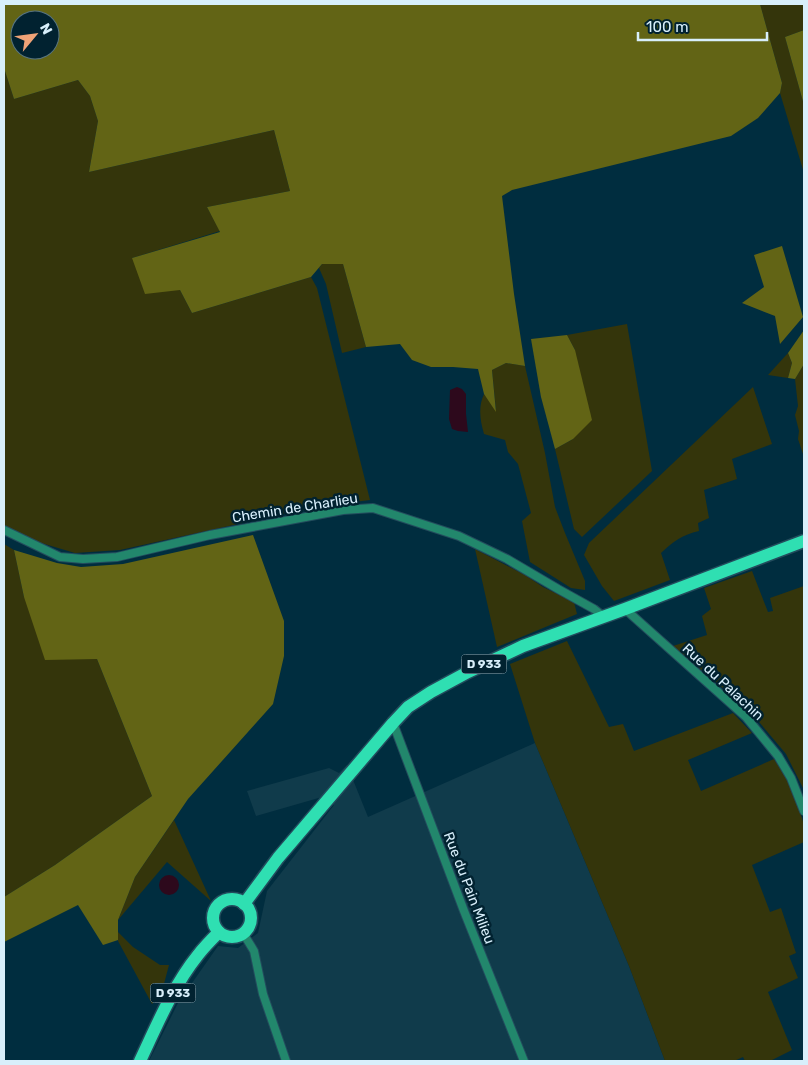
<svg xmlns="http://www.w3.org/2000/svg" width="808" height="1065" viewBox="0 0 808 1065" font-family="Rubik,sans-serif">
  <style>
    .built { fill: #103b4b }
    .green { fill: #34350b }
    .forest { fill: #626415; fill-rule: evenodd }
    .water { fill: #2d091c }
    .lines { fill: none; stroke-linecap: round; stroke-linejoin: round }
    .street-casing { stroke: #234c5d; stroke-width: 10 }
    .primary-casing { stroke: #234c5d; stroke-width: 15 }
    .street { stroke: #22876c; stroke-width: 8 }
    .primary { stroke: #2fdfb2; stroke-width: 12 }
    .labels { text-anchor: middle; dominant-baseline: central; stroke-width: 5; stroke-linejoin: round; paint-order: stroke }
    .shield { fill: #012230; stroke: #98b2be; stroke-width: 1 }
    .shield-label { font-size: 12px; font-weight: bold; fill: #d8effb }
    .street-label { font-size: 14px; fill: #d8effb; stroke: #012230 }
  </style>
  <rect width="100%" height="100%" fill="#002d3f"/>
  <polygon class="built" points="535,743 629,966 665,1061 149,1061 178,1003 218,946 238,948 258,933 267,891 334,805 322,797 256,816 247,791 329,768 339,773 347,765 368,817"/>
  <g class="green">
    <polygon points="760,4 804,4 804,30 785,37 804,105 804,173 780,93 782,83"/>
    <polygon points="4,68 14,99 78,80 90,96 98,121 89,172 274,130 290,191 207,207 220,231 132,258 180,290 192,313 311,277 317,288 370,500 315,507 120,550 75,553 31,540 4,525"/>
    <polygon points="322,264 343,264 366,347 342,353 326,284 319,268"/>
    <polygon points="627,324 652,471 582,537 574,529 555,449 573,439 575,350 567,335"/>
    <polygon points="788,353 792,363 788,378 768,375"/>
    <path d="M506 363 525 366 545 453 555 507 565 533 585 581V590L571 588 530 562 522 521 531 513 518 464 508 452 505 440 484 434C480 420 478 407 484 394L496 410 492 370Z"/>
    <polygon points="804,364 804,457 798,439 799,431 795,415 798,406 795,379"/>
    <path d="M753 387 772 444 732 459 737 479 704 490 709 518 698 523 699 531C682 535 674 541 661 553L670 580 614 601 602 586 584 555 589 543Z"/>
    <polygon points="4,544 14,550 24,597 97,659 152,796 55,865 4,897"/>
    <polygon points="475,549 525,575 543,587 574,602 577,614 497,647"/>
    <polygon points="752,571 768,612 773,611 770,598 804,586 804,790 786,754 749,710 673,646 707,635 702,616 711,609 704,588"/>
    <polygon points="567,641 609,727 623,724 634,751 733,713 752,733 688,760 701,791 774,759 788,780 802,818 804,825 804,842 752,865 770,912 781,908 796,953 789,956 798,978 768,992 792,1050 770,1061 745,1061 743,1057 734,1061 665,1061 629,966 535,743 510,664"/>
    <polygon points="174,820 211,901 167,862 118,920 135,877"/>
    <polygon points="118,932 133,947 160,965 169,965 161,995 152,1004 118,941"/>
  </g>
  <g class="forest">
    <path d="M4 4H760L782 83 780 93 758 118 731 136 512 190 502 196 514 294 525 366 506 363 492 370 496 412 484 394 478 369 453 367H431L412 360 400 344 366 347 343 264H322L311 277 192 313 180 290 145 294 132 258 220 232 207 207 290 191 274 130 89 172 98 121 90 96 78 80 14 99 4 68ZM20 20H50V50H20Z"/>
    <polygon points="804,30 804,105 785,37"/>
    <polygon points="782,246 803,317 780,344 775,316 742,303 764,287 754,255"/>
    <polygon points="804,330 804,364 795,379 788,378 792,363 788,353"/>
    <polygon points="567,335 575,350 592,420 573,439 555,449 541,397 531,339"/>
    <polygon points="253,535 284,621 284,656 273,704 188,799 135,877 118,920 118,940 103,945 78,905 4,942 4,897 55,865 152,796 97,659 45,660 24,597 14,550 57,563 81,567 123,564"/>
  </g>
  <g class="water">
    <polygon points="457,387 462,389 466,394 466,414 468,432 458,431 452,429 449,419 450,390"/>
    <circle cx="169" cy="885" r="10"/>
  </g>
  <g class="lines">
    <g class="street-casing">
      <g id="street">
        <polyline points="4,530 60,557 83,559 117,557 210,535 343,510 373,508 459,536 507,559 558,589 594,609 604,617"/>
        <polyline points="625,609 746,717 778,756 791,778 804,811"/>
        <polyline points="393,723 464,911 524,1061"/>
        <polyline points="243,933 254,951 263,994 286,1061"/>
      </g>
    </g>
    <g class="primary-casing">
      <g id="primary">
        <circle cx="232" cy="918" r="19"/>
        <polyline points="244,904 278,858 393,723 408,707 431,692 468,672 523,646 625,609 804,541"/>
        <path d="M140 1061C157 1025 173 986 198 955 204 947 212 939 219 932"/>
      </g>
    </g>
    <use href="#street" class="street"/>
    <use href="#primary" class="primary"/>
  </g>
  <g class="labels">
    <g class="shield">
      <rect x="461.5" y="654.5" width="45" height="19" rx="4"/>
      <rect x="150.5" y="983.5" width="45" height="19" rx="4"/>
    </g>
    <g class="shield-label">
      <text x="484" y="664">D 933</text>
      <text x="173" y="993">D 933</text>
    </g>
    <g class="street-label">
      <text transform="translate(295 508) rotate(-9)">Chemin de Charlieu</text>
      <text transform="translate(723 682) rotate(43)">Rue du Palachin</text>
      <text transform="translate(469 888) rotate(69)">Rue du Pain Milieu</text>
    </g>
  </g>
  <rect width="808" height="1065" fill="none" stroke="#d8effb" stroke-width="10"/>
  <g transform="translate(35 35) rotate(61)"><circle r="24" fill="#012230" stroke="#577481"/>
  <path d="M0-4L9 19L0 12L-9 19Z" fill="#efa377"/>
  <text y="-8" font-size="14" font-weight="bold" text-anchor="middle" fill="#d8effb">N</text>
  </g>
  <path d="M638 32v8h129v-8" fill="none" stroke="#d8effb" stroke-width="2.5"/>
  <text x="646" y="32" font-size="15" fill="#d8effb" stroke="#012230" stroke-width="4" paint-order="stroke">100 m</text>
</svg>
